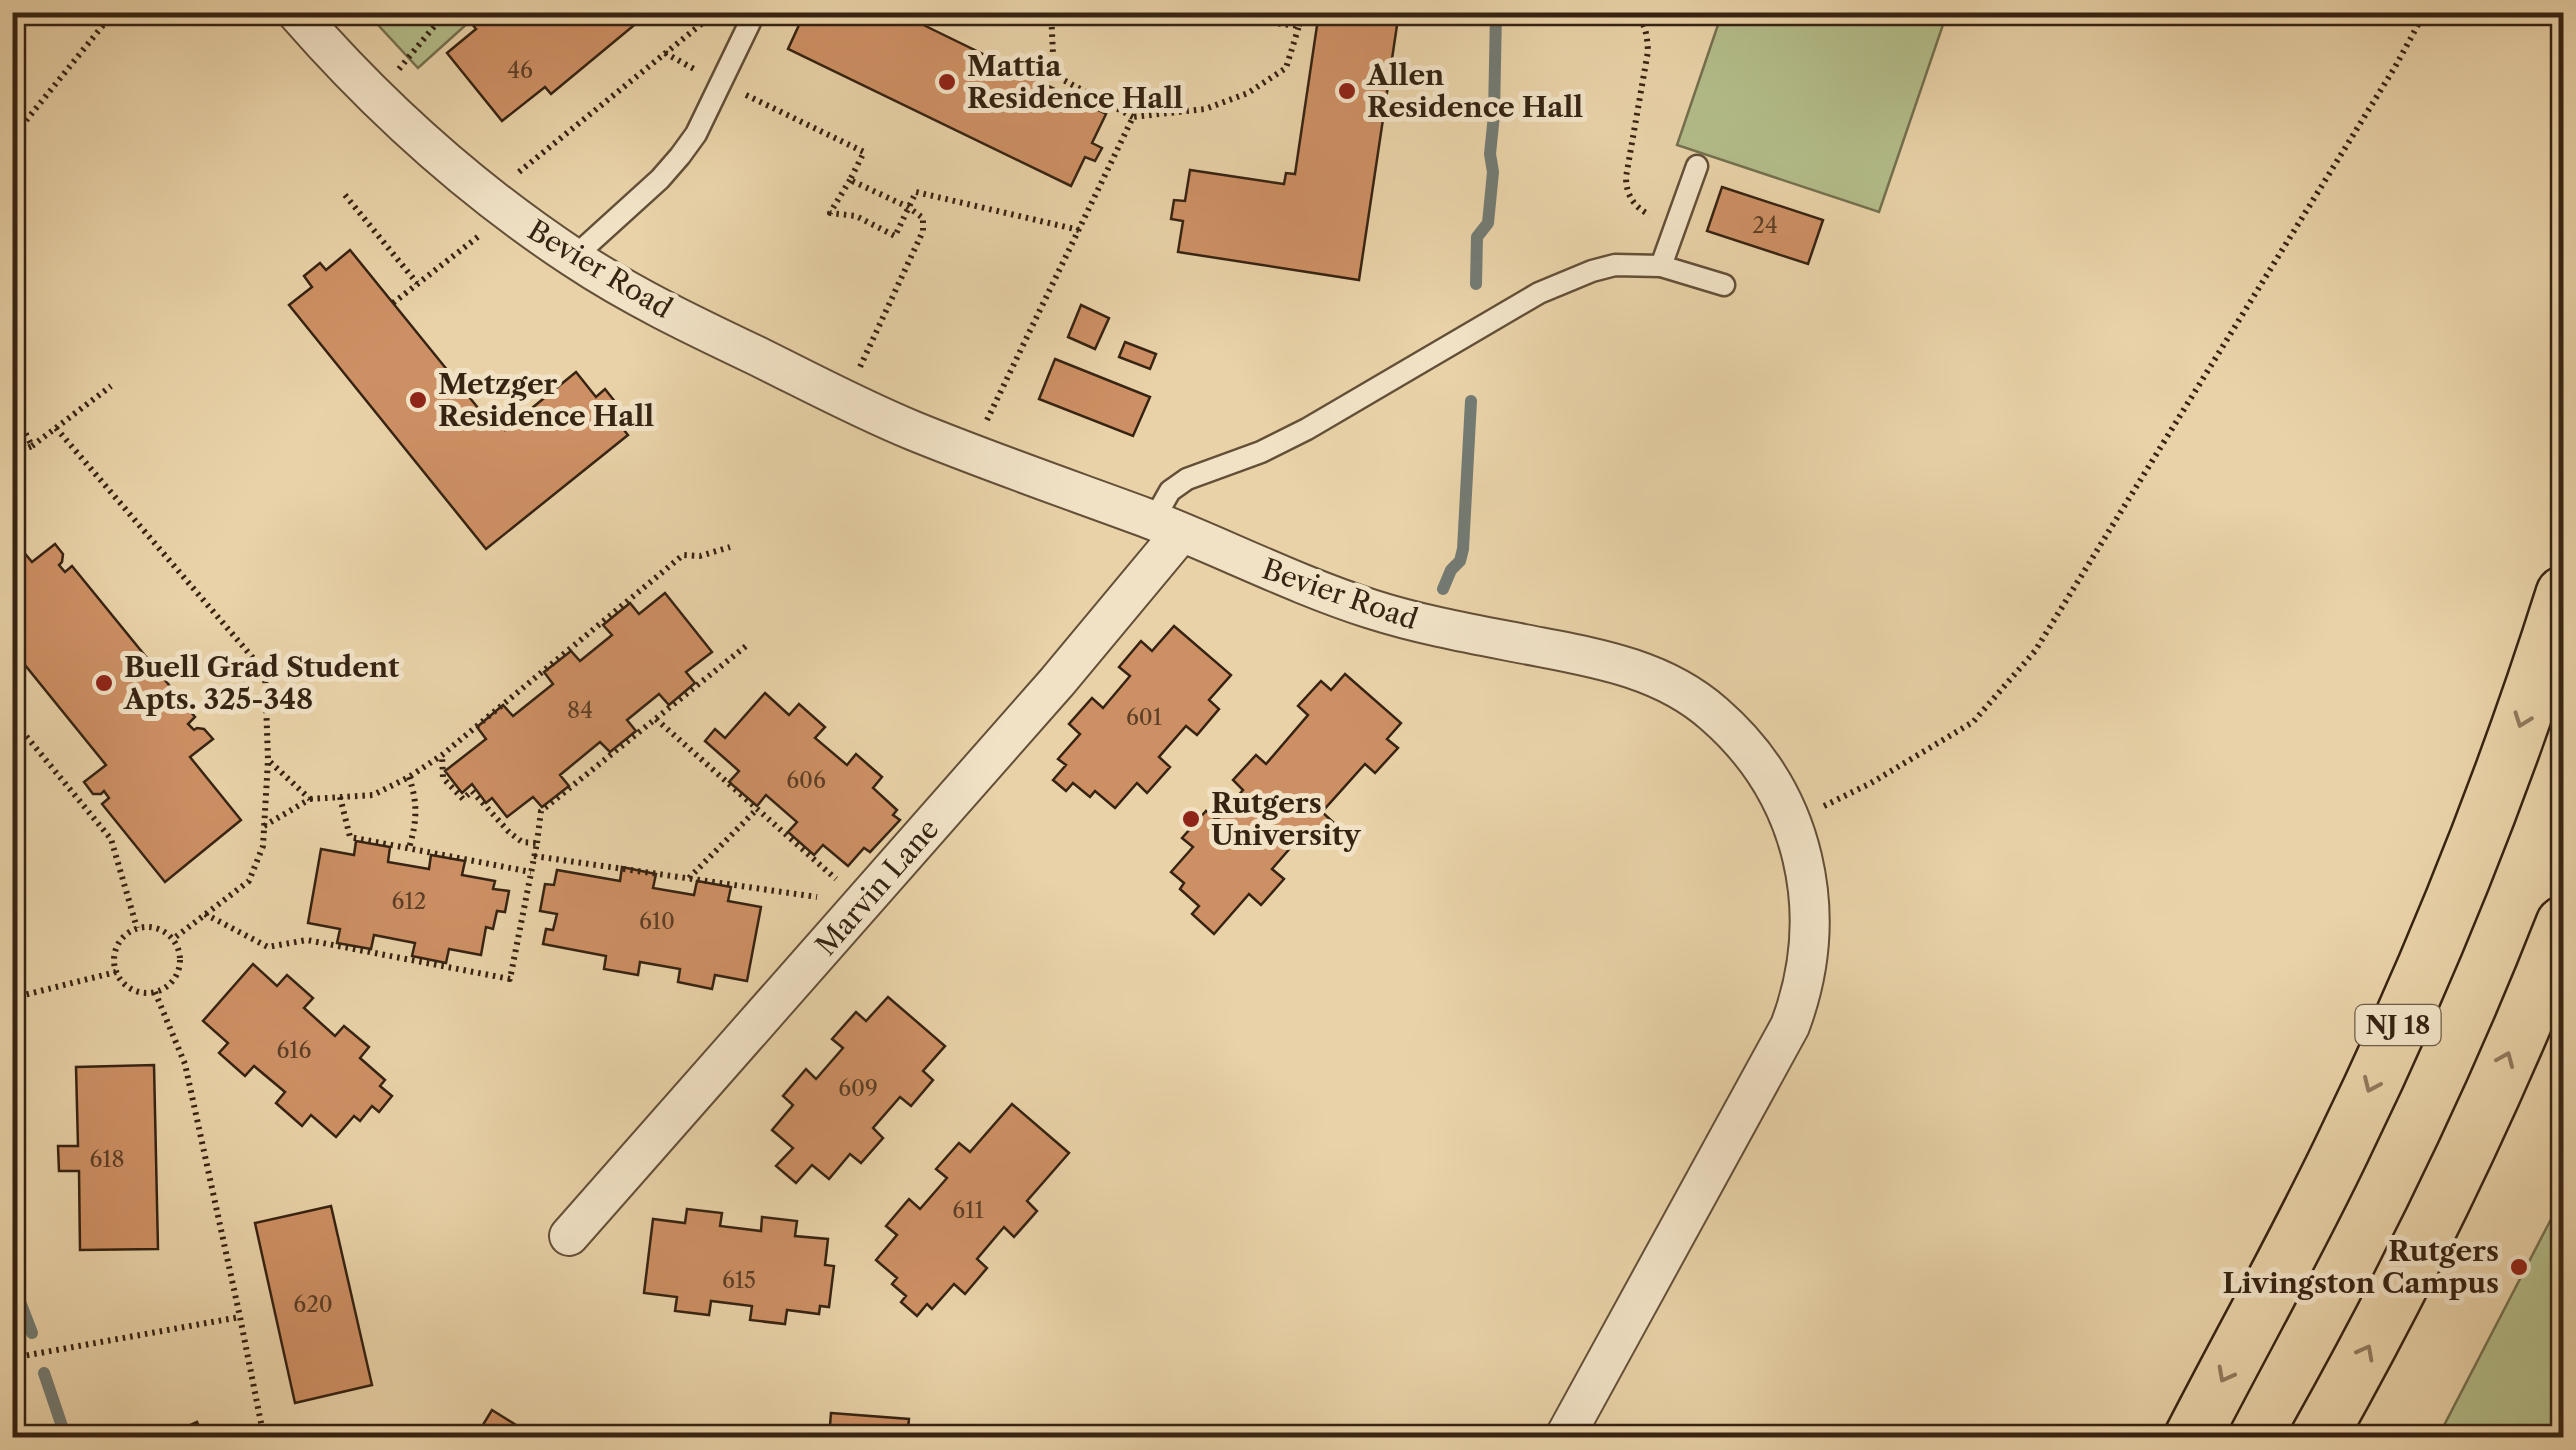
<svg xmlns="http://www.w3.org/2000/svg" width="2576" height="1450" viewBox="0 0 2576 1450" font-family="'Libre Caslon Text',serif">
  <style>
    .green { fill: #b3bd8a; stroke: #74704e; stroke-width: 2.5 }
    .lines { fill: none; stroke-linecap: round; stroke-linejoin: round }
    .stream { stroke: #737b73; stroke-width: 12 }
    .building { fill: #cd9064; stroke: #362312; stroke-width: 2.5 }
    .lane-casing { stroke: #634f38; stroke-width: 25 }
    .street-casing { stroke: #634f38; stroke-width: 42 }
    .highway-casing { stroke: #362312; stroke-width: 60 }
    .path { stroke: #362312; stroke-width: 6; stroke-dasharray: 2.5 5; stroke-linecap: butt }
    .lane { stroke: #f1e2c6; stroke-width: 20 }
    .street { stroke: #f1e2c6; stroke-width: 38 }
    .highway { stroke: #e9d2a8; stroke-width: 55 }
    .oneway { stroke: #907a5d }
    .poi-dot { fill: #8f2418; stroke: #f1e2c6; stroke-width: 4 }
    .labels { text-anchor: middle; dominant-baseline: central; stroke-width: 10; stroke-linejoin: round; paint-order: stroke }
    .number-label { font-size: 22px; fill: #5c3e26 }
    .shield { fill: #f1e2c6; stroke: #6e5c48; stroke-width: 2.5 }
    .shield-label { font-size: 25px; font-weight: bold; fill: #362312 }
    .poi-label { font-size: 28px; font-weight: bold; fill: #362312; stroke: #f1e2c6; text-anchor: start }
    .street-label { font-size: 28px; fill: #362312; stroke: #f1e2c6 }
  </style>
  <rect width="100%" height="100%" fill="#e9d2a8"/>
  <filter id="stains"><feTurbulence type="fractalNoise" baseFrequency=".002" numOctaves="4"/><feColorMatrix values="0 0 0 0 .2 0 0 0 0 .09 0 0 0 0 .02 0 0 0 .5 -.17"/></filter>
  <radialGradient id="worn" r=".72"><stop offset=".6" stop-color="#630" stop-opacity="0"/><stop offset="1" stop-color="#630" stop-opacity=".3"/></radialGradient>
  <g class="green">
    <polygon points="367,13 479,13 418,68"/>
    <polygon points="1722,13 1947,13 1879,212 1677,145"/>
    <polygon points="2563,1196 2563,1437 2438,1437"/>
  </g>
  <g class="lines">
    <g class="stream">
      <polyline points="1476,284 1477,237 1488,223 1493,172 1490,154 1494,115 1496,12"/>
      <polyline points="1443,589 1451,570 1460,561 1463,549 1471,401"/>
      <polyline points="12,1281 32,1333"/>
      <polyline points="44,1373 66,1438"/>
    </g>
  </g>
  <g class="building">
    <polygon points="476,12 650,12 551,94 545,87 502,121 447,53 476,29 468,19"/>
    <polygon points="805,12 909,12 907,17 1106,114 1092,143 1102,148 1095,161 1085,157 1071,186 788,49"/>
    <polygon points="1319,12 1399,12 1359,280 1178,252 1183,221 1171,219 1174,200 1185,201 1190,170 1284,184 1286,173 1295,174"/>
    <polygon points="1722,187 1823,220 1808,264 1707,231"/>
    <polygon points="350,250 491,424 496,419 505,430 576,372 596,397 605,389 616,403 607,409 628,435 486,549 289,305 312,287 304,276 320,263 326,270"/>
    <polygon points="1081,305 1109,318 1095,349 1068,337"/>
    <polygon points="1125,342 1156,354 1150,369 1119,357"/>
    <polygon points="1055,359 1150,397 1133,436 1039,399"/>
    <polygon points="12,538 32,562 55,544 63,554 62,562 59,565 65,572 72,566 195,717 188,724 194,730 197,728 204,729 213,739 190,757 241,820 165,882 102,804 109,798 104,791 101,794 93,794 84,782 106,765 12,649"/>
    <polygon points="665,593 712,652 686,672 695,683 669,705 659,694 627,720 636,731 610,752 600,742 560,775 569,786 542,807 533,797 507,817 492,798 486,803 472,784 462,793 445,771 486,739 477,727 503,705 513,716 553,684 544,672 571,651 580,661 612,635 603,625 630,603 639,614"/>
    <polygon points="1174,626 1231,675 1209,700 1219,709 1197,735 1186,726 1159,757 1170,767 1147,793 1137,783 1115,808 1095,791 1090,797 1073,783 1066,791 1053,780 1066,765 1058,759 1080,734 1069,724 1092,698 1103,708 1130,676 1119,667 1141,641 1152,651"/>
    <polygon points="1345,674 1401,723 1387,739 1398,748 1375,773 1365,764 1322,812 1333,822 1311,847 1299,838 1272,869 1284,879 1261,905 1249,894 1214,934 1192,914 1199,906 1180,889 1184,883 1171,872 1193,847 1182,838 1206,811 1217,820 1243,790 1233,780 1256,755 1266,764 1308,715 1298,706 1321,681 1331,690"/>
    <polygon points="765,693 789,715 799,704 825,727 815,738 847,765 856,754 882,777 873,788 897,810 893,815 900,820 870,852 864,848 848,866 823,845 814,855 788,832 797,822 766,795 757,806 729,782 739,771 705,741 715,729 725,738"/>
    <polygon points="356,841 390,847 388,862 429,869 431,855 465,861 462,875 495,881 493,889 509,891 505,912 497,911 493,929 486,927 481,955 449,949 446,963 412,956 415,943 374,935 371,949 337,943 340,929 308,923 321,849 354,855"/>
    <polygon points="622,867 656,874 653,888 694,895 697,881 731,887 728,901 761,907 747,981 715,975 712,989 678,982 680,969 640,962 638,975 604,969 606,956 543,944 546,929 553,930 557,914 540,911 545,884 554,885 557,870 620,881"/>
    <polygon points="253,964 277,986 287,975 313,998 304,1008 335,1036 344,1026 369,1047 360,1058 385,1080 380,1086 392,1096 379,1112 372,1106 360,1121 354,1116 336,1137 311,1115 302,1126 276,1103 285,1092 254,1066 245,1076 219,1053 228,1043 203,1021"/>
    <polygon points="888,997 945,1046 923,1071 933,1080 911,1106 900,1097 873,1128 883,1138 861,1163 850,1154 829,1179 812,1165 796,1183 776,1166 793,1148 772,1130 793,1105 783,1096 806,1069 816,1079 843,1048 832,1039 856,1012 866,1021"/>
    <polygon points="154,1065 158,1249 80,1250 79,1171 59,1171 58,1146 78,1146 76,1067"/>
    <polygon points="1012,1104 1069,1153 1027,1201 1037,1211 1014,1237 1004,1227 977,1259 987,1268 965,1294 954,1284 932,1309 927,1304 917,1316 901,1302 906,1296 892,1284 897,1278 876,1260 897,1235 886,1226 909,1199 920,1209 947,1178 936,1169 959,1143 970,1152"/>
    <polygon points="331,1206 372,1385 295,1403 255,1223"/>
    <polygon points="687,1209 722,1213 720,1226 761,1231 762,1217 797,1221 795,1236 828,1239 825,1265 834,1266 829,1307 820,1306 819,1314 787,1310 785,1324 750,1320 752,1306 711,1301 709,1315 675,1311 677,1297 644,1293 653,1219 685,1223"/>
    <polygon points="492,1410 529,1433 527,1438 475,1438"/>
    <polygon points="831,1413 909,1419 907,1438 829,1438"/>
    <polygon points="197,1422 204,1438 162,1438"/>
  </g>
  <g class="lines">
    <g class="lane-casing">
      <g id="lane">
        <polyline points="573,258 660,179 680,156 696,134 755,12"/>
        <polyline points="1661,266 1697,166"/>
        <polyline points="1153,521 1170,491 1187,479 1261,452 1307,429 1539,293 1592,271 1615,265 1661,266 1724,285"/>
      </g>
    </g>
    <g class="street-casing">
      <g id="street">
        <path d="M296 12C377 105 471 190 574 258 631 296 694 326 755 355 808 381 860 409 914 431 990 462 1068 489 1144 517 1220 546 1293 584 1371 609 1421 625 1472 634 1524 644 1591 657 1661 667 1714 714 1806 794 1832 914 1790 1026L1564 1438"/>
        <polyline points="569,1236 1057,682 1181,533"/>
      </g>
    </g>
    <g class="highway-casing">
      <g id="highway">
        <path d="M2192 1438C2242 1341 2295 1247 2342 1149 2429 970 2504 784 2564 594"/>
        <path d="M2318 1438C2411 1272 2495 1100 2564 924"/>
      </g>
    </g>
    <g class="path">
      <polyline points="1051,12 1054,75 1133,117"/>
      <path d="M1635 12C1646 24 1647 36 1648 51L1626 177C1626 195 1634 207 1650 215"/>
      <polyline points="1299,26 1303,12"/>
      <polyline points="665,53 696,70"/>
      <polyline points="399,69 446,12"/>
      <polyline points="746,95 864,152 850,180 908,207 923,218 923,231 860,367"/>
      <polyline points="12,138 104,24"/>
      <polyline points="519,172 716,12"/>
      <polyline points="850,180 830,213 856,216 895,236 916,192 1079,230"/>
      <polyline points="345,195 417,283"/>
      <polyline points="393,303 479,236"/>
      <polyline points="12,407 32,446 12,455"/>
      <polyline points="987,420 1133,117 1205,109 1248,93 1286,68 1299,26 1178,12"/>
      <polyline points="56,428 265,672 268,760 263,846 249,881 173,939"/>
      <polyline points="32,446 111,386"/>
      <polyline points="12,719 111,839 137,928"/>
      <polyline points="656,719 836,879"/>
      <path d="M409 777C418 803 417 822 409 848"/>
      <polyline points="340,797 350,837 531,872"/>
      <polyline points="310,799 373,795 409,777 442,755 683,555 700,556 730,547"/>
      <polyline points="1824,806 1871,783 1973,722 2035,651 2395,67 2425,12"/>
      <polyline points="264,826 310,799 269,761"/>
      <polyline points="537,843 541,811 746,646"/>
      <polyline points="534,856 817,897"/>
      <polyline points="689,878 757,809"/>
      <polyline points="205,914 268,947 307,940 510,979 537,843 522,842 509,832 472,791 463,799 443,778 442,755"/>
      <circle cx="147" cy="960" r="33"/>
      <polyline points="155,992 185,1064 240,1317"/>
      <polyline points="12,998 116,972"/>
      <polyline points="12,1358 240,1317 264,1438"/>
    </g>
    <use href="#lane" class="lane"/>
    <use href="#street" class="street"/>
    <use href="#highway" class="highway"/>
  </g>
  <defs><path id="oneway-chevron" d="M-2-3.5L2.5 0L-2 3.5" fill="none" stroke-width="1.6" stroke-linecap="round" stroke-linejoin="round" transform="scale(2.5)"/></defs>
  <g class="oneway">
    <use href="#oneway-chevron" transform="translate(2522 720) rotate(110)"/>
    <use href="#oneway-chevron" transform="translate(2506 1059) rotate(-67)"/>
    <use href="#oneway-chevron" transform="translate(2371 1085) rotate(114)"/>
    <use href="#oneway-chevron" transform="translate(2366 1352) rotate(-62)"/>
    <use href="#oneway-chevron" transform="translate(2225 1375) rotate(118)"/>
  </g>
  <g class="poi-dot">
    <circle cx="947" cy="82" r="10"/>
    <circle cx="1347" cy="91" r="10"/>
    <circle cx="418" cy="400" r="10"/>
    <circle cx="104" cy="683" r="10"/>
    <circle cx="1191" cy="819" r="10"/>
    <circle cx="2519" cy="1267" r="10"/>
  </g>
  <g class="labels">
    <g class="number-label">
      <text x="520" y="70">46</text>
      <text x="1765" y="225">24</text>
      <text x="580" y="710">84</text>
      <text x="1144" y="717">601</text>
      <text x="806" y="780">606</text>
      <text x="409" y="901">612</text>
      <text x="657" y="921">610</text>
      <text x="294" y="1050">616</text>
      <text x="858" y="1088">609</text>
      <text x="107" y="1159">618</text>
      <text x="968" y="1210">611</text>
      <text x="739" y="1280">615</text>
      <text x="313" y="1304">620</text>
    </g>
    <rect class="shield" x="2355.5" y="1005" width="85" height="40" rx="8"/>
    <g class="shield-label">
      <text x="2398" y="1025">NJ 18</text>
    </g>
    <g class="poi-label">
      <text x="967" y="66">Mattia<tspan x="967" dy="32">Residence Hall</tspan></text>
      <text x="1367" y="75">Allen<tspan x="1367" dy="32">Residence Hall</tspan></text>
      <text x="438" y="384">Metzger<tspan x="438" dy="32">Residence Hall</tspan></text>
      <text x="124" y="667">Buell Grad Student<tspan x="124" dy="32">Apts. 325-348</tspan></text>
      <text x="1211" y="803">Rutgers<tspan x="1211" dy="32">University</tspan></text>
      <text x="2499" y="1251" text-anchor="end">Rutgers<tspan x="2499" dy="32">Livingston Campus</tspan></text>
    </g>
    <g class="street-label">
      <text transform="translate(600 269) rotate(31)">Bevier Road</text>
      <text transform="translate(1340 594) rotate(19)">Bevier Road</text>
      <text transform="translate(877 887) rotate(-49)">Marvin Lane</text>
    </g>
  </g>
  <rect width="2576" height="1450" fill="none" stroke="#e9d2a8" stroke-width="50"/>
  <rect x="15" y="15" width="2546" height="1420" fill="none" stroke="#362312" stroke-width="5"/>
  <rect x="25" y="25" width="2526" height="1400" fill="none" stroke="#362312" stroke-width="2.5"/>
  <rect width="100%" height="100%" filter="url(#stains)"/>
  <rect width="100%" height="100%" fill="url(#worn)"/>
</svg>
